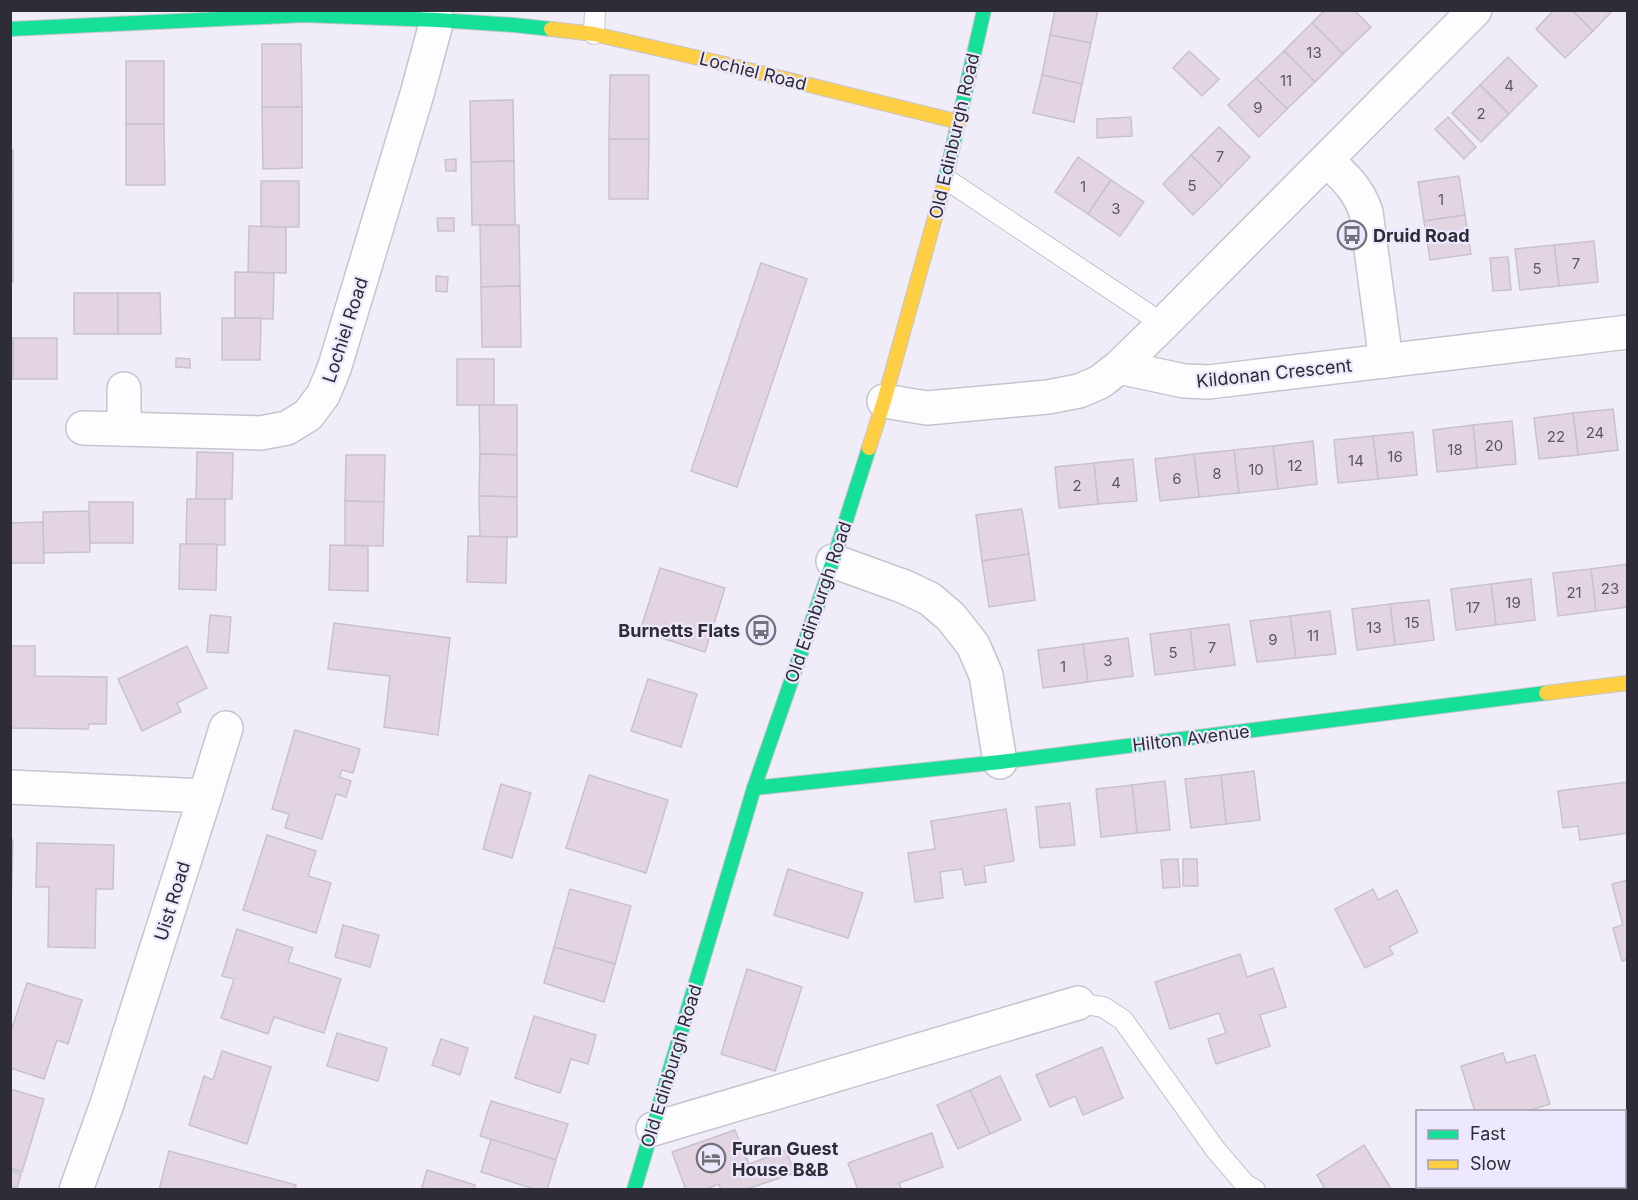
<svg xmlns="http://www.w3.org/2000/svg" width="1638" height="1200" viewBox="0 0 1638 1200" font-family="Inter,sans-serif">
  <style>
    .building { fill: #e2d5e1; stroke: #c8c2ca; stroke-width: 1.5 }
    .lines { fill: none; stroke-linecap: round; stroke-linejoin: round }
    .lane-casing { stroke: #c7c4ce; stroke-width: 22 }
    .street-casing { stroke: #c7c4ce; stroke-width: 36 }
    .fast-casing { stroke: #c7c4ce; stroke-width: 16 }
    .slow-casing { stroke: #c7c4ce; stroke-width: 16 }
    .lane { stroke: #fdfcfe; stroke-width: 20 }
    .street { stroke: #fdfcfe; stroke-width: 33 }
    .fast { stroke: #16e098; stroke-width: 14 }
    .slow { stroke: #ffcf43; stroke-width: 14 }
    .labels { text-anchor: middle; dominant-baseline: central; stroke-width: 4.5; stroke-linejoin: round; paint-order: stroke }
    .number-label { font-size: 15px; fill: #5b5661 }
    .street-label { font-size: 18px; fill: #2e2c36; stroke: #ede8fd }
    .poi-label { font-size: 18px; font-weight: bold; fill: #2e2c36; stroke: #ede8fd; text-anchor: start }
  </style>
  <rect width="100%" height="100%" fill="#f0edf8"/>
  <g class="building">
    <polygon points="1055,10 1098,10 1091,43 1050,35"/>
    <polygon points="1325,10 1354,10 1371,27 1343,54 1312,23"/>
    <polygon points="1554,10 1572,10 1593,31 1565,58 1536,29"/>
    <polygon points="1572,10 1613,10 1593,31"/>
    <polygon points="1312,23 1343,54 1315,82 1284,51"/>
    <polygon points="1050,35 1091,43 1082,84 1042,75"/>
    <polygon points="262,44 301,44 302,107 262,107"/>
    <polygon points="1189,51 1219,79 1202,96 1173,68"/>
    <polygon points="1284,51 1315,82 1287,109 1256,78"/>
    <polygon points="1508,57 1537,86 1509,114 1480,85"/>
    <rect x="126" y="61" width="38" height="63"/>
    <polygon points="610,75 649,75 649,139 609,139"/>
    <polygon points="1042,75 1082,84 1074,122 1033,113"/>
    <polygon points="1256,78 1287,109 1259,137 1228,105"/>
    <polygon points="1480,85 1509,114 1481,142 1452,113"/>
    <polygon points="513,100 514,161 471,162 470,101"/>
    <polygon points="262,107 302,107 302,168 263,169"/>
    <polygon points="1131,117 1132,136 1097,138 1097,119"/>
    <polygon points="1448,117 1476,147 1464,159 1435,129"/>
    <polygon points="126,124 164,124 165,185 126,185"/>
    <polygon points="1219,127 1250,157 1222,186 1191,155"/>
    <polygon points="609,139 649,139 648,199 609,199"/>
    <rect x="10" y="150" width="3" height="46"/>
    <polygon points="1191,155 1222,186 1193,215 1163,184"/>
    <polygon points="1078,157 1111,180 1088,214 1055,192"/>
    <polygon points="456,159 456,171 446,171 445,160"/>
    <polygon points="514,161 515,225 472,225 471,162"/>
    <polygon points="1459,176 1465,215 1424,221 1418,182"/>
    <polygon points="1111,180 1144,202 1120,236 1088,214"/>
    <rect x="261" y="181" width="38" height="46"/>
    <rect x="10" y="196" width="3" height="43"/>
    <polygon points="1465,215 1471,254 1430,260 1424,221"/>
    <polygon points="437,218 454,218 454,231 438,231"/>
    <polygon points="480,225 519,225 520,286 481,287"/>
    <polygon points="249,226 286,227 286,273 248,272"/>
    <rect x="10" y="239" width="3" height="43"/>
    <polygon points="1594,241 1598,282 1559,286 1554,245"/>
    <polygon points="1554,245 1559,286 1520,290 1515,249"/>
    <polygon points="1508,257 1511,290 1493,291 1490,258"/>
    <polygon points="761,263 807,279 737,487 691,471"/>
    <polygon points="235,272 274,273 273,319 235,318"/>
    <polygon points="436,276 448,277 447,292 436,291"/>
    <polygon points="520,286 521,347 482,347 481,287"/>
    <rect x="74" y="293" width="44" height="41"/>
    <polygon points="118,293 160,293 161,334 118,334"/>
    <polygon points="222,318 261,318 260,360 222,360"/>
    <rect x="10" y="338" width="3" height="41"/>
    <rect x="13" y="338" width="44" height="41"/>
    <polygon points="176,358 190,359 190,368 176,367"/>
    <rect x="457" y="359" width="37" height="46"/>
    <polygon points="479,405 517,405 517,455 480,454"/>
    <polygon points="1613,409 1618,450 1578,455 1573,413"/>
    <polygon points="1573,413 1578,455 1539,459 1534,418"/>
    <polygon points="1512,421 1516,464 1477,468 1473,425"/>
    <polygon points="1473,425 1477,468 1437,472 1433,430"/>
    <polygon points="1413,432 1417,475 1378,479 1373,436"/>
    <polygon points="1373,436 1378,479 1338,483 1334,440"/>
    <polygon points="1313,441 1317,484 1278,489 1273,446"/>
    <polygon points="1273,446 1278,489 1239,493 1234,450"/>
    <polygon points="1234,450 1239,493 1199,497 1194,454"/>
    <polygon points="197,452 233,453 232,499 196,499"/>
    <polygon points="480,454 517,455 517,497 479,496"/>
    <polygon points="1194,454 1199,497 1160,501 1155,459"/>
    <polygon points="346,455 385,455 384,502 345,501"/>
    <polygon points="1133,459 1137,501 1098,504 1094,463"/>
    <polygon points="1094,463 1098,504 1059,508 1055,467"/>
    <polygon points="479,496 517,497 517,537 480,537"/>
    <polygon points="187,499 225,499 225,545 186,544"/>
    <polygon points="345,501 384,502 383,546 345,545"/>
    <polygon points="89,502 133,502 133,543 90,543"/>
    <polygon points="1022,509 1029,554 982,561 976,515"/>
    <polygon points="89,511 90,552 43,553 43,512"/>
    <polygon points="43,522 44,563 10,563 10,523"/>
    <polygon points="468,536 507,537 506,583 467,582"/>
    <polygon points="180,544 217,544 216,590 179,589"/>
    <polygon points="330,545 368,546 368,591 329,590"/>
    <polygon points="1029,554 1035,600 989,607 982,561"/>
    <polygon points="1628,564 1628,607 1596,611 1591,569"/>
    <polygon points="660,568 725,588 705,652 640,631"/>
    <polygon points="1591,569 1596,611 1558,616 1553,573"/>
    <polygon points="1531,579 1535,620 1496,625 1491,584"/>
    <polygon points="1491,584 1496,625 1456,630 1451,589"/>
    <polygon points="1429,600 1434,640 1395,645 1390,604"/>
    <polygon points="1390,604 1395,645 1357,650 1352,609"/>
    <polygon points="1330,611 1336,654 1296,658 1290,616"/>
    <polygon points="210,615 231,617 228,653 207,652"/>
    <polygon points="1290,616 1296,658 1257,662 1250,621"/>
    <polygon points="334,623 450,638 438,735 384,727 390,676 328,669"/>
    <polygon points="1229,624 1235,665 1195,670 1190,629"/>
    <polygon points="1190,629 1195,670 1155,675 1150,634"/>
    <polygon points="1128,638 1133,676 1088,682 1083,644"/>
    <polygon points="1083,644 1088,682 1043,688 1038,650"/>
    <polygon points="10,646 35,646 35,676 107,677 106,724 89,724 88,729 10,728"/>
    <polygon points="187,646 207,688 177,703 181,712 142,731 118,679"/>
    <polygon points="648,679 697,694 681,747 631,731"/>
    <polygon points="295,730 360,749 353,773 342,770 339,777 351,781 346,797 336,794 322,839 285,828 289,814 272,809"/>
    <polygon points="1254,771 1260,820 1226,824 1221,775"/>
    <polygon points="589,775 668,800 646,873 566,848"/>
    <polygon points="1221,775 1226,824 1191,828 1185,779"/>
    <polygon points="1165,781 1170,830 1137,833 1132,785"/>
    <polygon points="1628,782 1628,833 1580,840 1578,826 1563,828 1558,791"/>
    <polygon points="501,784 531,793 512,858 483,849"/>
    <polygon points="1132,785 1137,833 1101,837 1096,789"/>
    <polygon points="1070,803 1075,845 1040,848 1036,807"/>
    <polygon points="1006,809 1014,861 984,866 986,882 965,885 962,869 940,872 943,898 915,902 908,853 935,849 931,821"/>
    <polygon points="267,835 316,851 308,876 331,883 316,933 243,910"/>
    <polygon points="10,840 13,840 11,908 10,908"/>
    <polygon points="37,843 114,845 113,889 96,889 95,948 48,947 49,887 36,887"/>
    <polygon points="1178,859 1180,887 1163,888 1161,860"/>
    <polygon points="1183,859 1197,859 1198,886 1183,886"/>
    <polygon points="788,869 863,893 848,938 774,915"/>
    <polygon points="1628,880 1628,959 1622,961 1613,928 1623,925 1612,884"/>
    <polygon points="570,889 631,906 615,964 554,947"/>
    <polygon points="1373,889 1378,900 1397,890 1418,932 1389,947 1393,954 1365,968 1335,909"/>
    <polygon points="343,925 379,935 370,967 335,957"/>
    <polygon points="237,929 293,948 288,962 341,979 324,1033 274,1017 268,1034 221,1018 234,979 222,976"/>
    <polygon points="554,947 615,964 604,1002 544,983"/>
    <polygon points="1240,954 1247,977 1273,968 1286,1007 1260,1015 1270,1046 1216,1064 1208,1039 1226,1033 1219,1013 1170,1029 1155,982"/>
    <polygon points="747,969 802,987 775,1071 721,1054"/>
    <polygon points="27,983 82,1000 68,1044 57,1040 44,1079 10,1068 10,1034"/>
    <polygon points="534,1016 596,1035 588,1064 571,1059 560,1093 515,1078"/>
    <polygon points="337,1033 387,1048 378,1081 327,1066"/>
    <polygon points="441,1039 468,1048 460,1075 432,1065"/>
    <polygon points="1102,1047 1123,1098 1083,1115 1075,1096 1050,1107 1036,1075"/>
    <polygon points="222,1051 271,1067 247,1144 189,1125 204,1076 213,1080"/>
    <polygon points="1503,1053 1506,1063 1535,1055 1550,1104 1524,1112 1475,1112 1461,1066"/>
    <polygon points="1000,1076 1021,1120 990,1134 970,1090"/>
    <polygon points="10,1089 44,1099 22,1172 10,1168"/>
    <polygon points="970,1090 990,1134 958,1149 937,1105"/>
    <polygon points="491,1101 568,1124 556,1160 480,1136"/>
    <polygon points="735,1130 749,1164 786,1150 795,1173 744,1190 721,1190 719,1184 703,1190 686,1190 672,1152"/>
    <polygon points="932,1133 943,1167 899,1183 902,1190 858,1190 848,1163"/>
    <polygon points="491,1139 556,1160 547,1190 537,1190 481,1172"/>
    <polygon points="1364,1145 1392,1190 1320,1190 1324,1187 1317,1175"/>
    <polygon points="169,1151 296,1185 295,1190 159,1190"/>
    <polygon points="10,1170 21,1174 17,1188 10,1186"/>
    <polygon points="427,1170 475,1185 474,1190 429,1190 422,1187"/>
  </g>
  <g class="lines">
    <g class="lane-casing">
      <g id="lane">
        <polyline points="594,34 595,10"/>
        <polyline points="946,179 1163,324"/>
        <polyline points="1078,1003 1103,1007 1123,1020 1215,1149 1245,1184 1255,1190"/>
      </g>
    </g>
    <g class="street-casing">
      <g id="street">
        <path d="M1327 160C1345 178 1357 187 1366 212L1386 361"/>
        <polyline points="1119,367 1184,381 1209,382 1628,332"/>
        <polyline points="884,401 927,408 1048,397 1079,391 1100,382 1119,367 1163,324 1475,10"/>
        <polyline points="83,428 261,433 287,428 308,415 323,395 334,369 417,94 437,20"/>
        <polyline points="124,429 124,389"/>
        <polyline points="833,561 905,587 930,599 951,617 973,645 986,675 1000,762"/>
        <polyline points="10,787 205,796 107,1104 76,1190"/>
        <polyline points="205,796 226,728"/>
        <polyline points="653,1129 1078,1003"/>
      </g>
    </g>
    <g class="fast-casing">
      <g id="fast">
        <polyline points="10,29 304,15 437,20 514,25 551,29"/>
        <polyline points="944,185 984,10"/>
        <polyline points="754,788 1000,762 1546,693"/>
        <polyline points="634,1190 754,788 833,561 869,448"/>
      </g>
    </g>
    <g class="slow-casing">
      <g id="slow">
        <polyline points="551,29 594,34 712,61 959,122"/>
        <polyline points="869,448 884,401 944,185"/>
        <polyline points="1546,693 1628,683"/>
      </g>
    </g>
    <use href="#lane" class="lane"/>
    <use href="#street" class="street"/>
    <use href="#fast" class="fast"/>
    <use href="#slow" class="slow"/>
  </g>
  <defs>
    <g id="bus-ring" transform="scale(1.5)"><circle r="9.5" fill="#ede8fd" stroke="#72707a" stroke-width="1.5"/><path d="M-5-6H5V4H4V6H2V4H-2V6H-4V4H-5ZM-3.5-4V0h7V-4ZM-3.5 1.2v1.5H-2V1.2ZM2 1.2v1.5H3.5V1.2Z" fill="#72707a"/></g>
    <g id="hotel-ring" transform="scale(1.5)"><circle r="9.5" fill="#ede8fd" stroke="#72707a" stroke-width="1.5"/><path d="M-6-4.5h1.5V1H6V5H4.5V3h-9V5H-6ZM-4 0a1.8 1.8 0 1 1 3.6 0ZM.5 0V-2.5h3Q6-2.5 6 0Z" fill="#72707a"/></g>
  </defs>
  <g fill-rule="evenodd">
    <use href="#bus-ring" x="1352" y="235"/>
    <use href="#bus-ring" x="761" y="630"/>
    <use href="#hotel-ring" x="711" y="1158"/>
  </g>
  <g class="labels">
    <g class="number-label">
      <text x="1314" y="52">13</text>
      <text x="1286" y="80">11</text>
      <text x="1509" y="85">4</text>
      <text x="1258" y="107">9</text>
      <text x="1481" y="113">2</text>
      <text x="1220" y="156">7</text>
      <text x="1192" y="185">5</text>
      <text x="1083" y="186">1</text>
      <text x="1441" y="199">1</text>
      <text x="1116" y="208">3</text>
      <text x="1576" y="263">7</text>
      <text x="1537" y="268">5</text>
      <text x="1595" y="432">24</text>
      <text x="1556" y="436">22</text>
      <text x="1494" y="445">20</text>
      <text x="1455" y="449">18</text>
      <text x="1395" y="456">16</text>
      <text x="1356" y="460">14</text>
      <text x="1295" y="465">12</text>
      <text x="1256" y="469">10</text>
      <text x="1217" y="473">8</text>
      <text x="1177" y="478">6</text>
      <text x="1116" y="482">4</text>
      <text x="1077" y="485">2</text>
      <text x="1610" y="588">23</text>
      <text x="1574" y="592">21</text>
      <text x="1513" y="602">19</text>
      <text x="1473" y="607">17</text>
      <text x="1412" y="622">15</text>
      <text x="1374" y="627">13</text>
      <text x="1313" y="635">11</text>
      <text x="1273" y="639">9</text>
      <text x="1212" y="647">7</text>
      <text x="1173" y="652">5</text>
      <text x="1108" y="660">3</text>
      <text x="1063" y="666">1</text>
    </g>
    <g class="street-label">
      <text transform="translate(753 71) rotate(14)">Lochiel Road</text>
      <text transform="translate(954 136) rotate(-77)">Old Edinburgh Road</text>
      <text transform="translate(345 330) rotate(-72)">Lochiel Road</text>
      <text transform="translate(1274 373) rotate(-6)">Kildonan Crescent</text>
      <text transform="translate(818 602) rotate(-71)">Old Edinburgh Road</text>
      <text transform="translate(1191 738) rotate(-7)">Hilton Avenue</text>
      <text transform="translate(172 901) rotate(-73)">Uist Road</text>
      <text transform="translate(671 1066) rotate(-73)">Old Edinburgh Road</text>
    </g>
    <g class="poi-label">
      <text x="1373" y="235">Druid Road</text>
      <text x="740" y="630" text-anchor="end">Burnetts Flats</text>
      <text x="732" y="1148">Furan Guest<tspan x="732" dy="21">House B&amp;B</tspan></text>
    </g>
  </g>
  <rect width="1638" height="1200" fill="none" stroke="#2e2c36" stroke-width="24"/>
  <rect x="1416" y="1110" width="210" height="78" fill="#ede8fd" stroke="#a19dad" stroke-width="1.5"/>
  <rect x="1428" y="1130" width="30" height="9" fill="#16e098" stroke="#a19dad" stroke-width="1.5"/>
  <text x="1470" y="1140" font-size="18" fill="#2e2c36">Fast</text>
  <rect x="1428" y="1160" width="30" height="9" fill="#ffcf43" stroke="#a19dad" stroke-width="1.5"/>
  <text x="1470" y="1170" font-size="18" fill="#2e2c36">Slow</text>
</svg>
